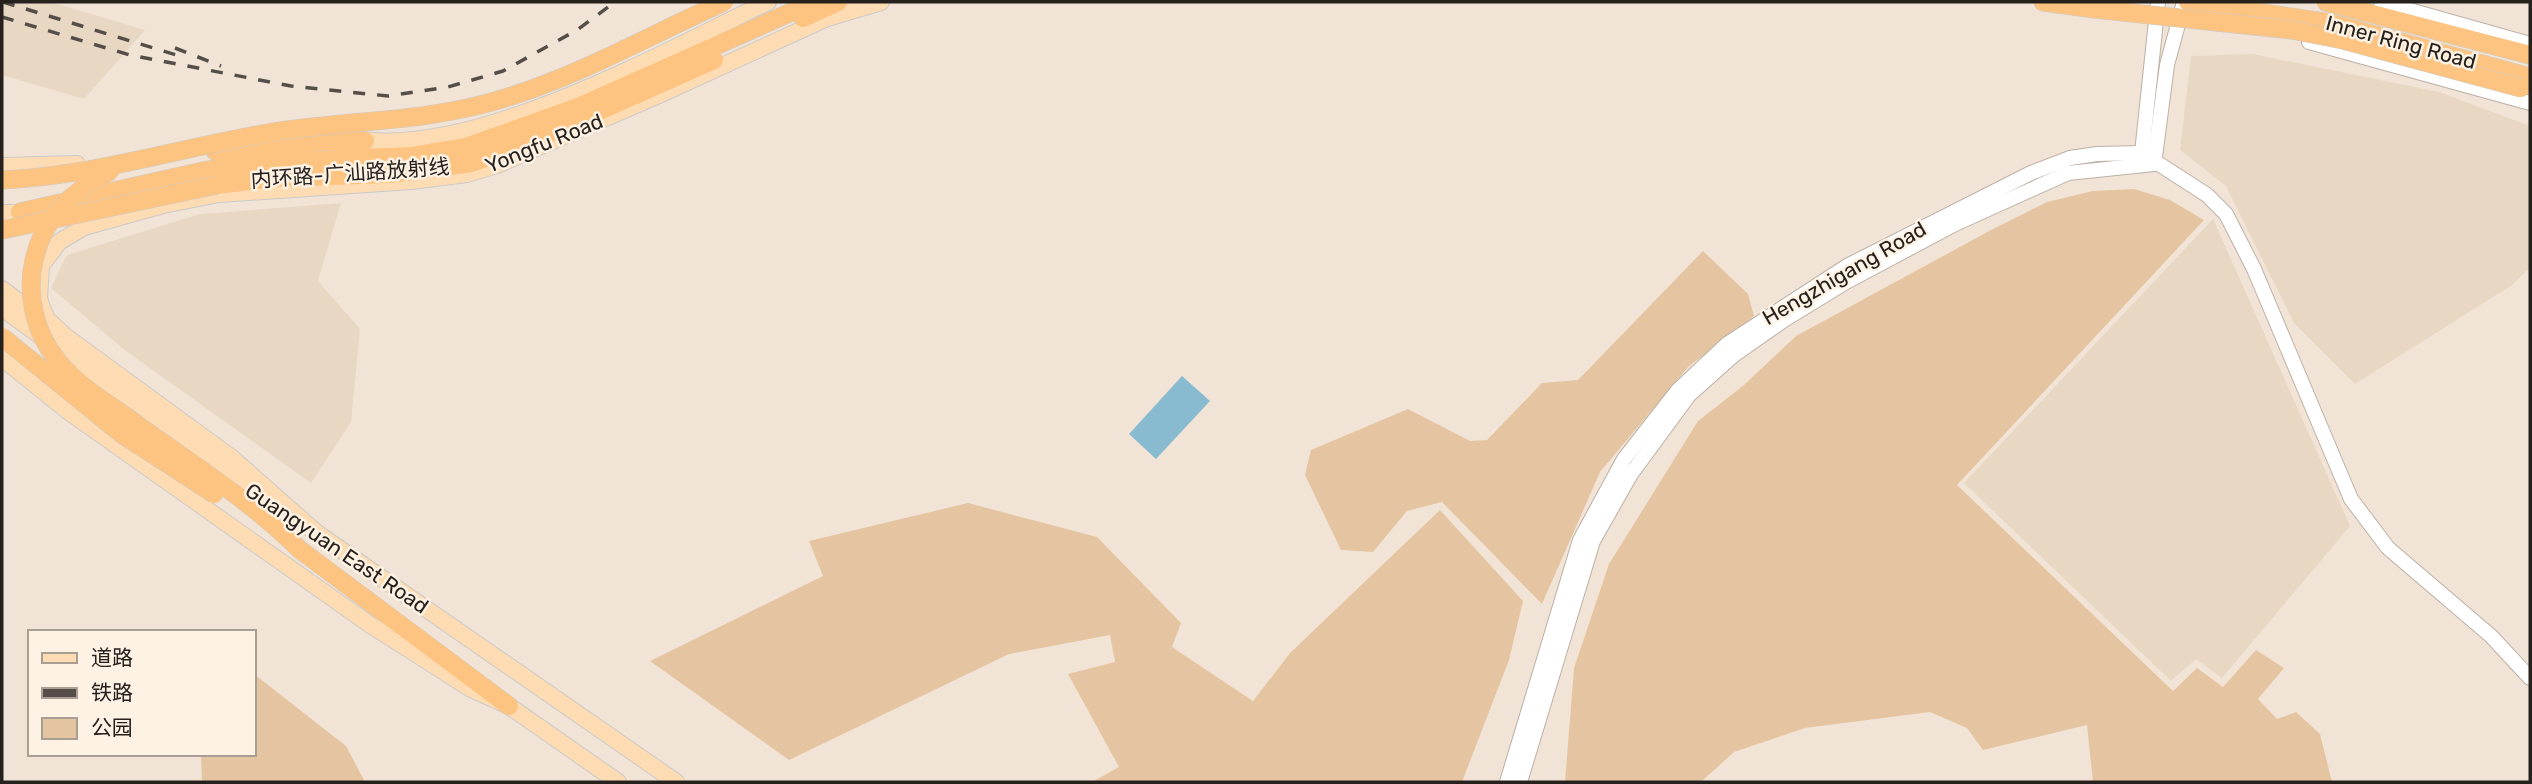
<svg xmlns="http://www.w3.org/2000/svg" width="2532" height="784" viewBox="0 0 2532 784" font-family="Rubik,'Noto Sans SC',sans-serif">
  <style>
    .built { fill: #e8d7c3 }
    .green { fill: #e5c5a1 }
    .water { fill: #89bbd0 }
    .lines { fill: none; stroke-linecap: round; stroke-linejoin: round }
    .secondary-casing { stroke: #bcb0a4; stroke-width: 16 }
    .primary-casing { stroke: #cbcac9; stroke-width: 18 }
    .highway-casing { stroke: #cbcac9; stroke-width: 19 }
    .secondary { stroke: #fff; stroke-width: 14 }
    .primary { stroke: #fedcb3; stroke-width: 16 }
    .highway { stroke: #fdc481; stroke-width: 18 }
    .rail { stroke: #554e48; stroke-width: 3.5; stroke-dasharray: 12 12; stroke-linecap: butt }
    .highway-bridge-casing { stroke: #cbcac9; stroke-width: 19; stroke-linecap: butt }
    .highway-bridge { stroke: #fdc481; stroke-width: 18 }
    .labels { text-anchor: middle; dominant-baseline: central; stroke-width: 5; stroke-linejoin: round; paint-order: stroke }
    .street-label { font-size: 21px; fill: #26211d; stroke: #fef2e4 }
  </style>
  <rect width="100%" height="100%" fill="#f1e4d7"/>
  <g class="built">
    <polygon points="2,2 51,2 145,30 84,99 2,75"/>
    <polygon points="2253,54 2439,92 2530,126 2530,268 2512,285 2355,384 2294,323 2226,186 2180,150 2191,56"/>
    <polygon points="341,203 318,281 360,329 351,422 311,483 126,351 51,288 67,255 200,214"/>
    <polygon points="2213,219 2350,526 2222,678 2196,659 2171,681 1964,483"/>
  </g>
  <g class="green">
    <polygon points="2134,189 2170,200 2204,220 1957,485 2173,691 2197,668 2223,687 2256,650 2284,668 2258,699 2277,719 2296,712 2320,734 2332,782 2093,782 2087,725 1983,750 1967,728 1930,712 1805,728 1734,752 1701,782 1565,782 1574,668 1609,564 1698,421 1744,385 1796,336 1991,230 2047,202 2093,191"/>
    <polygon points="1703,251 1748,294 1754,316 1688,367 1600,472 1542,604 1442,502 1407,511 1373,552 1341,550 1305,475 1311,450 1408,409 1470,441 1487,440 1542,383 1578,380"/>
    <polygon points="968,503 1097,537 1181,623 1172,647 1253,701 1290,653 1440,510 1523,601 1509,660 1462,782 1092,782 1119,767 1068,674 1115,662 1110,635 1009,654 789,760 650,661 823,576 809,541"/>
    <polygon points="254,674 346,746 365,782 202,782 201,754 254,754"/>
  </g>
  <polygon class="water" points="1182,376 1210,401 1156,459 1129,434"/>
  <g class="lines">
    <g class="secondary-casing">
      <g id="secondary">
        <polyline points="2381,2 2530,44"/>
        <polyline points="2309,42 2530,103"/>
        <polyline points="2142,153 2158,2"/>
        <polyline points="2154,164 2167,65 2184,2"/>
        <polyline points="1507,782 1580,540 1624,459 1678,390 1727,344 1847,266 2031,173 2070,158 2097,154 2142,153 2207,195 2226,214 2254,269 2351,499 2388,548 2491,636 2530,678"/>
        <polyline points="1520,782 1593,541 1631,474 1689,395 1734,355 1784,320 1846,282 1955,224 2068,173 2154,164"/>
      </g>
    </g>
    <g class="primary-casing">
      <g id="primary">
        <path d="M354 139C474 159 660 53 768 2"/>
        <polyline points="2,166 77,164"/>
        <polyline points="2,213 31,213"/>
        <polyline points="2,289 40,318"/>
        <polyline points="2,308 272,504"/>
        <polyline points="2,358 69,412 369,624 471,689 509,706 618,782"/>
        <polyline points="311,529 676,782"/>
        <polyline points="318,534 232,458 65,336 47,319 42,308 39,298 41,266 59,242 84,227 163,205 219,194 411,181 467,174 497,165 659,95 827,18 881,2"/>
      </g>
    </g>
    <g class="highway-casing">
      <g id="highway">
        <polyline points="2043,2 2095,9"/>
        <polyline points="2188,2 2331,23 2530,77"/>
        <polyline points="2326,2 2530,55"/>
        <polyline points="803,18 838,2"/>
        <polyline points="215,151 322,141 365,141"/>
        <polyline points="217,185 273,178 390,174 471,163 532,141 714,60"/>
        <polyline points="20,212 203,171 261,162 412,156 466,147 578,107 814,2"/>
        <polyline points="299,549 509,706"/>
      </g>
    </g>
    <use href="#secondary" class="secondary"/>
    <use href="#primary" class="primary"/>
    <use href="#highway" class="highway"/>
    <g class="rail">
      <polyline points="3,2 183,57"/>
      <polyline points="2,17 130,55 291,86 388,96 448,87 503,71 577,30 615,2"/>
      <polyline points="175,48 221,66"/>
    </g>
    <g class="highway-bridge-casing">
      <g id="highway-bridge">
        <polyline points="2095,9 2292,30 2343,40 2521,88"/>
        <path d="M110 171C72 192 44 216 34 260 26 294 35 333 57 360 76 385 106 402 131 420 188 462 249 499 299 549"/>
        <path d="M2 180C94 176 183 147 274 132 351 120 430 122 505 98 581 75 652 34 724 2"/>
        <polyline points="2,230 217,185"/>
        <polyline points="2,337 123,435 214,494"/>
      </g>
    </g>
    <use href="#highway-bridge" class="highway-bridge"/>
  </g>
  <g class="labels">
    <g class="street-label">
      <text transform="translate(2401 42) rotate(15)">Inner Ring Road</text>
      <text transform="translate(544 143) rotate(-22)">Yongfu Road</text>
      <text transform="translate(350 173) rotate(-4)">内环路-广汕路放射线</text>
      <text transform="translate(1844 273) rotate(-30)">Hengzhigang Road</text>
      <text transform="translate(337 548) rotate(34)">Guangyuan East Road</text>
    </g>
  </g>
  <rect width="2532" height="784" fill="none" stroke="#26211d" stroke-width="7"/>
  <rect x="28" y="630" width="228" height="126" fill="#fef2e4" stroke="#a89e94" stroke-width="2"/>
  <rect x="42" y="653" width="35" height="10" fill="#fedcb3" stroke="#a89e94" stroke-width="2"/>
  <text x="91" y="665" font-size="21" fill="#26211d">道路</text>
  <rect x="42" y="688" width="35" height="10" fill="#554e48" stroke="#a89e94" stroke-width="2"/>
  <text x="91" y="700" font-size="21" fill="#26211d">铁路</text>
  <rect x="42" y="718" width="35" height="21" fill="#e5c5a1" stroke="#a89e94" stroke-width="2"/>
  <text x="91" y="735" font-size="21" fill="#26211d">公园</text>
</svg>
